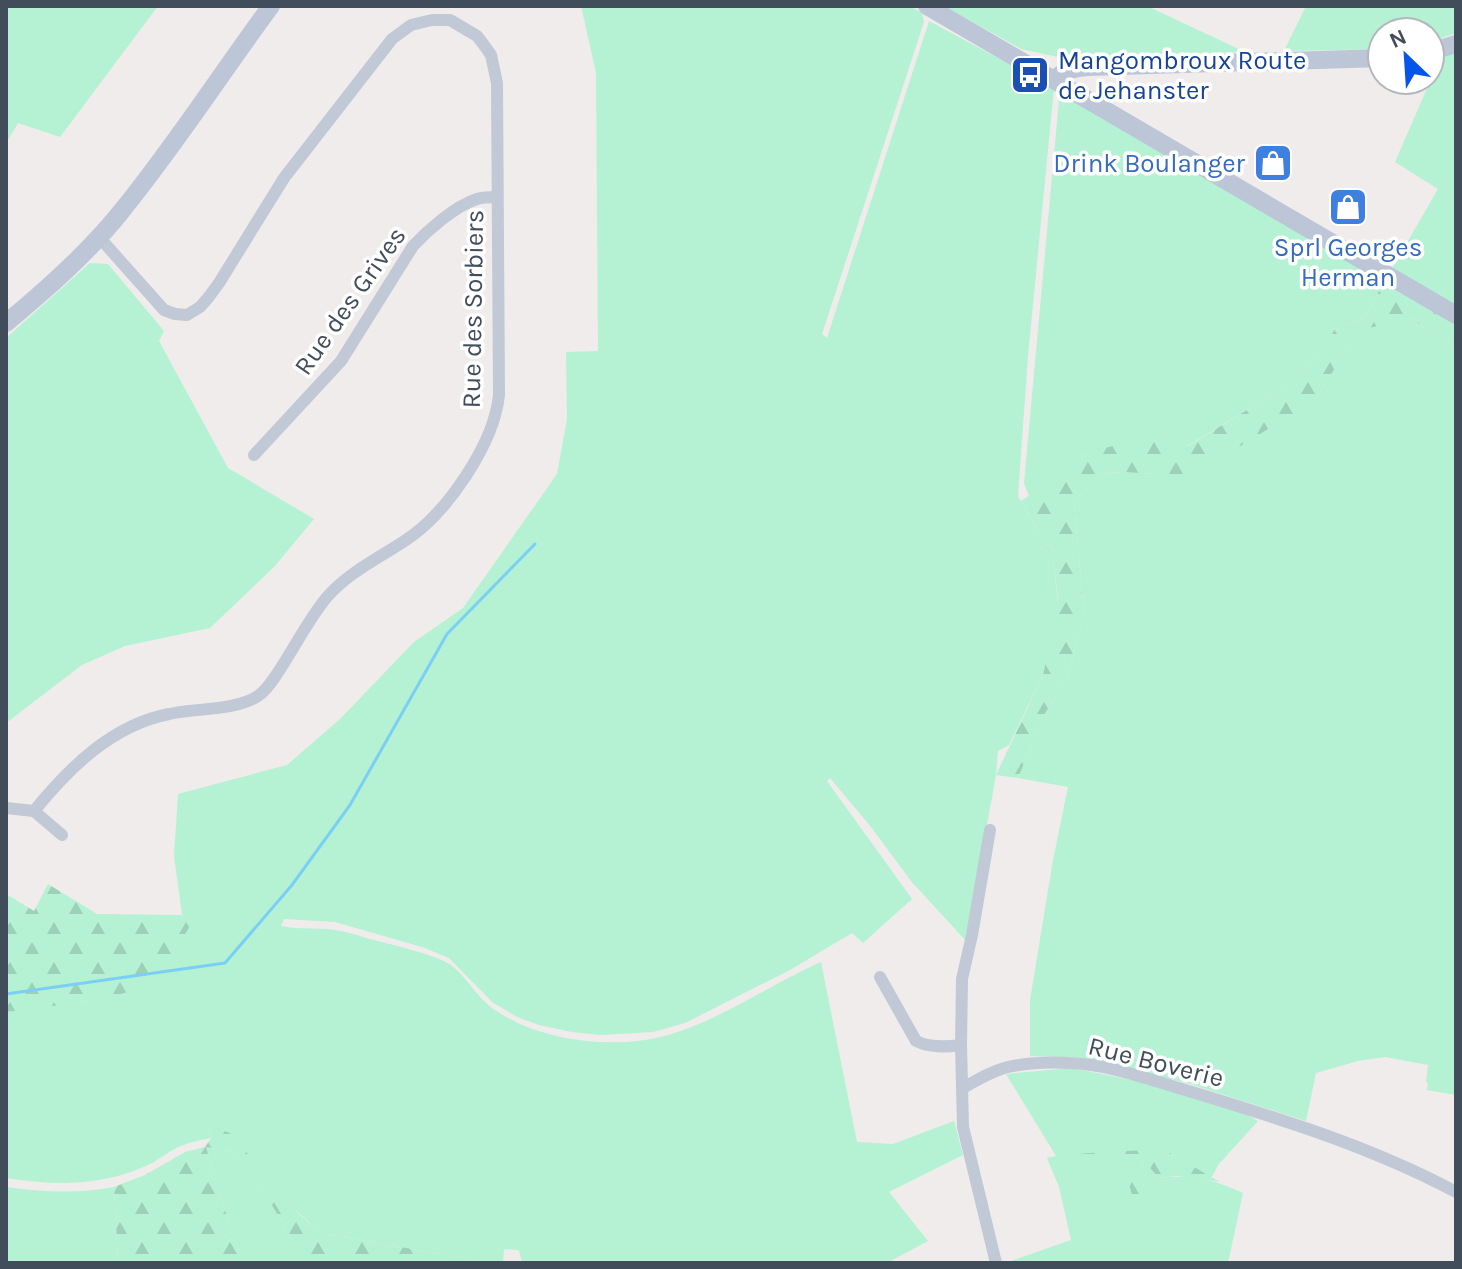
<svg xmlns="http://www.w3.org/2000/svg" width="1462" height="1269" viewBox="0 0 1462 1269" font-family="Karla,sans-serif">
  <style>
    .grass { fill: #b4f2d3 }
    .forest { fill: url(#forest-firs) }
    .lines { fill: none; stroke-linecap: round; stroke-linejoin: round }
    .stream { stroke: #7ccff4; stroke-width: 3 }
    .street { stroke: #c0c9d5; stroke-width: 12 }
    .secondary { stroke: #bcc6d7; stroke-width: 18 }
    .labels { text-anchor: middle; dominant-baseline: central; stroke-width: 7; stroke-linejoin: round; paint-order: stroke }
    .transit-label { font-size: 26px; fill: #164399; stroke: #fff; text-anchor: start }
    .shop-label { font-size: 26px; fill: #366cbe; stroke: #fff; text-anchor: end }
    .street-label { font-size: 26px; fill: #424d5b; stroke: #fff }
  </style>
  <defs>
    <pattern id="forest-firs" width="22" height="20" patternUnits="userSpaceOnUse" patternTransform="scale(2)"><rect width="22" height="20" fill="#b4f2d3"/><path d="M5 1l3.5 6h-7zM16 11l3.5 6h-7z" fill="#9cd1b7"/></pattern>
  </defs>
  <rect width="100%" height="100%" fill="#efeceb"/>
  <g class="grass">
    <polygon points="6,6 158,6 60,137 18,123 6,143"/>
    <path d="M581 6H910L922 13 924 22 822 334 827 338 929 21 1054 88 1028 356 1018 496 1053 558 1058 604 1043 675 1009 745 998 751 996 775 966 941 911 881 871 827 830 778 827 781 912 899 863 943 852 933 790 970 685 1023 653 1032 600 1035 572 1032 539 1025 517 1017 492 1002 449 958 422 947 335 922 284 919 281 926C300 930 321 927 341 931 355 934 368 939 382 942 400 947 436 955 451 965 467 977 479 1001 498 1012 544 1042 616 1050 668 1035 723 1019 769 985 821 962L857 1142 893 1144 954 1121 963 1155 889 1192 928 1241 887 1263H522L519 1250 504 1249 503 1263H494L320 1233 207 1126 211 1138C201 1140 190 1142 181 1146 169 1150 160 1160 148 1165 103 1186 54 1186 6 1178V1012L86 1001 190 924 182 915 174 856 178 794 287 765 340 719 414 642 463 608 557 474 567 419 566 352 598 351 596 73Z"/>
    <polygon points="944,6 1147,6 1245,52 1058,57 1021,49"/>
    <polygon points="1306,6 1456,6 1456,33 1430,42 1430,32 1382,32 1382,49 1284,51"/>
    <polygon points="1456,49 1456,309 1390,272 1438,189 1395,162 1442,54"/>
    <polygon points="1063,93 1384,281 1365,318 1335,329 1304,375 1187,446 1178,441 1087,453 1061,475 1029,496 1024,483 1059,100"/>
    <polygon points="90,263 108,264 164,331 159,341 228,468 314,519 274,567 210,628 125,646 82,665 6,723 6,338"/>
    <polygon points="1410,318 1447,343 1456,345 1456,1095 1427,1090 1428,1083 1426,1082 1428,1065 1385,1057 1358,1061 1316,1073 1306,1121 1190,1084 1087,1058 1030,1056 1030,1000 1053,860 1068,787 1018,778 1044,715 1067,678 1084,614 1074,501 1100,474 1123,472 1155,474 1315,400 1352,341 1369,327"/>
    <path d="M1072 1068 1132 1080 1243 1112 1258 1121 1219 1164 1211 1178 1163 1149 1074 1160H1122L1138 1176 1144 1160 1159 1178C1190 1174 1215 1180 1243 1193L1228 1263H1005L1071 1240 1059 1187 1047 1158 1056 1156 1006 1074Z"/>
    <path d="M206 1147 233 1152C262 1188 284 1220 302 1263H245L232 1234Z"/>
    <path d="M6 1187C42 1192 78 1194 114 1187L118 1263H6Z"/>
  </g>
  <g class="forest">
    <polygon points="1384,281 1456,324 1456,345 1447,343 1410,318 1369,328 1352,341 1315,400 1171,489 1155,474 1123,472 1100,474 1074,501 1084,614 1067,678 1044,715 1018,778 996,775 1043,675 1058,600 1053,558 1021,501 1060,475 1087,453 1141,438 1178,441 1188,446 1304,375 1335,329 1365,318"/>
    <path d="M48 884 97 914 182 915 191 924C182 939 168 967 158 978 140 998 36 1008 6 1012V894L34 911Z"/>
    <path d="M206 1125 230 1133 298 1213 320 1233 494 1263H302C284 1220 262 1188 233 1152L206 1147 232 1234 245 1263H118L114 1187 145 1175 185 1152 205 1147 211 1138Z"/>
    <polygon points="1163,1149 1220,1182 1177,1176 1159,1178 1144,1161 1138,1176 1149,1193 1133,1198 1122,1160 1074,1160 1073,1154"/>
  </g>
  <g class="lines">
    <polyline class="stream" points="6,994 225,963 292,885 350,805 447,634 535,544"/>
    <g class="street">
      <path d="M254 455 341 361 413 246C428 230 455 206 477 199 483 197 490 197 497 197"/>
      <polyline points="6,808 34,811 62,835"/>
      <path d="M34 811C69 768 112 725 169 714 195 708 235 711 258 696 269 688 277 674 284 663 298 641 311 616 327 597 349 572 379 558 406 540 447 513 494 444 499 395L497 83 491 55 484 45 477 36 450 20H432L411 25 392 39 284 178 219 283 208 298 200 307 187 315 175 314 164 310 99 237"/>
      <polyline points="990,830 972,935 962,979 961,1045 963,1127 996,1263"/>
      <path d="M880 977 916 1041C930 1048 946 1047 961 1045"/>
      <path d="M963 1088C977 1080 992 1071 1008 1067 1027 1063 1049 1062 1069 1063 1107 1064 1145 1078 1182 1089 1275 1117 1370 1146 1456 1192"/>
    </g>
    <g class="secondary">
      <polyline points="927,6 1456,315"/>
      <polyline points="1430,52 1456,44"/>
      <path d="M1055 80C1062 70 1076 68 1087 67L1382 58"/>
      <path d="M6 323C46 290 87 254 120 213 174 147 220 75 271 6"/>
    </g>
  </g>
  <defs>
    <g id="bus-square" transform="scale(2)"><rect x="-9" y="-9" width="18" height="18" rx="4" fill="#1a4fb4" stroke="#fff"/><path d="M-5-6H5V4H4V6H2V4H-2V6H-4V4H-5ZM-3.5-4V0h7V-4ZM-3.5 1.2v1.5H-2V1.2ZM2 1.2v1.5H3.5V1.2Z" fill="#fff"/></g>
    <g id="shop-square" transform="scale(2)"><rect x="-9" y="-9" width="18" height="18" rx="4" fill="#3f7fe0" stroke="#fff"/><path d="M-5-2.5h2.3a2.7 3.5 0 0 1 5.4 0H5L5.5 6h-11ZM-1.5-2.5h3a1.5 2.3 0 0 0-3 0Z" fill="#fff"/></g>
  </defs>
  <g fill-rule="evenodd">
    <use href="#bus-square" x="1030" y="75"/>
    <use href="#shop-square" x="1273" y="163"/>
    <use href="#shop-square" x="1348" y="207"/>
  </g>
  <g class="labels">
    <g class="transit-label">
      <text x="1058" y="60">Mangombroux Route<tspan x="1058" dy="30">de Jehanster</tspan></text>
    </g>
    <g class="shop-label">
      <text x="1245" y="163">Drink Boulanger</text>
      <text x="1348" y="247" text-anchor="middle">Sprl Georges<tspan x="1348" dy="30">Herman</tspan></text>
    </g>
    <g class="street-label">
      <text transform="translate(350 301) rotate(-55)">Rue des Grives</text>
      <text transform="translate(473 309) rotate(-89)">Rue des Sorbiers</text>
      <text transform="translate(1156 1062) rotate(14)">Rue Boverie</text>
    </g>
  </g>
  <rect width="1462" height="1269" fill="none" stroke="#424d5b" stroke-width="16"/>
  <g transform="translate(1406 56) rotate(335)"><circle r="38" fill="#ffffff" stroke="#b3b8bd" stroke-width="2"/>
  <path d="M0-6L14 30L0 20L-14 30Z" fill="#0754ed"/>
  <text y="-12" font-size="22" font-weight="bold" text-anchor="middle" fill="#424d5b">N</text>
  </g>
</svg>
